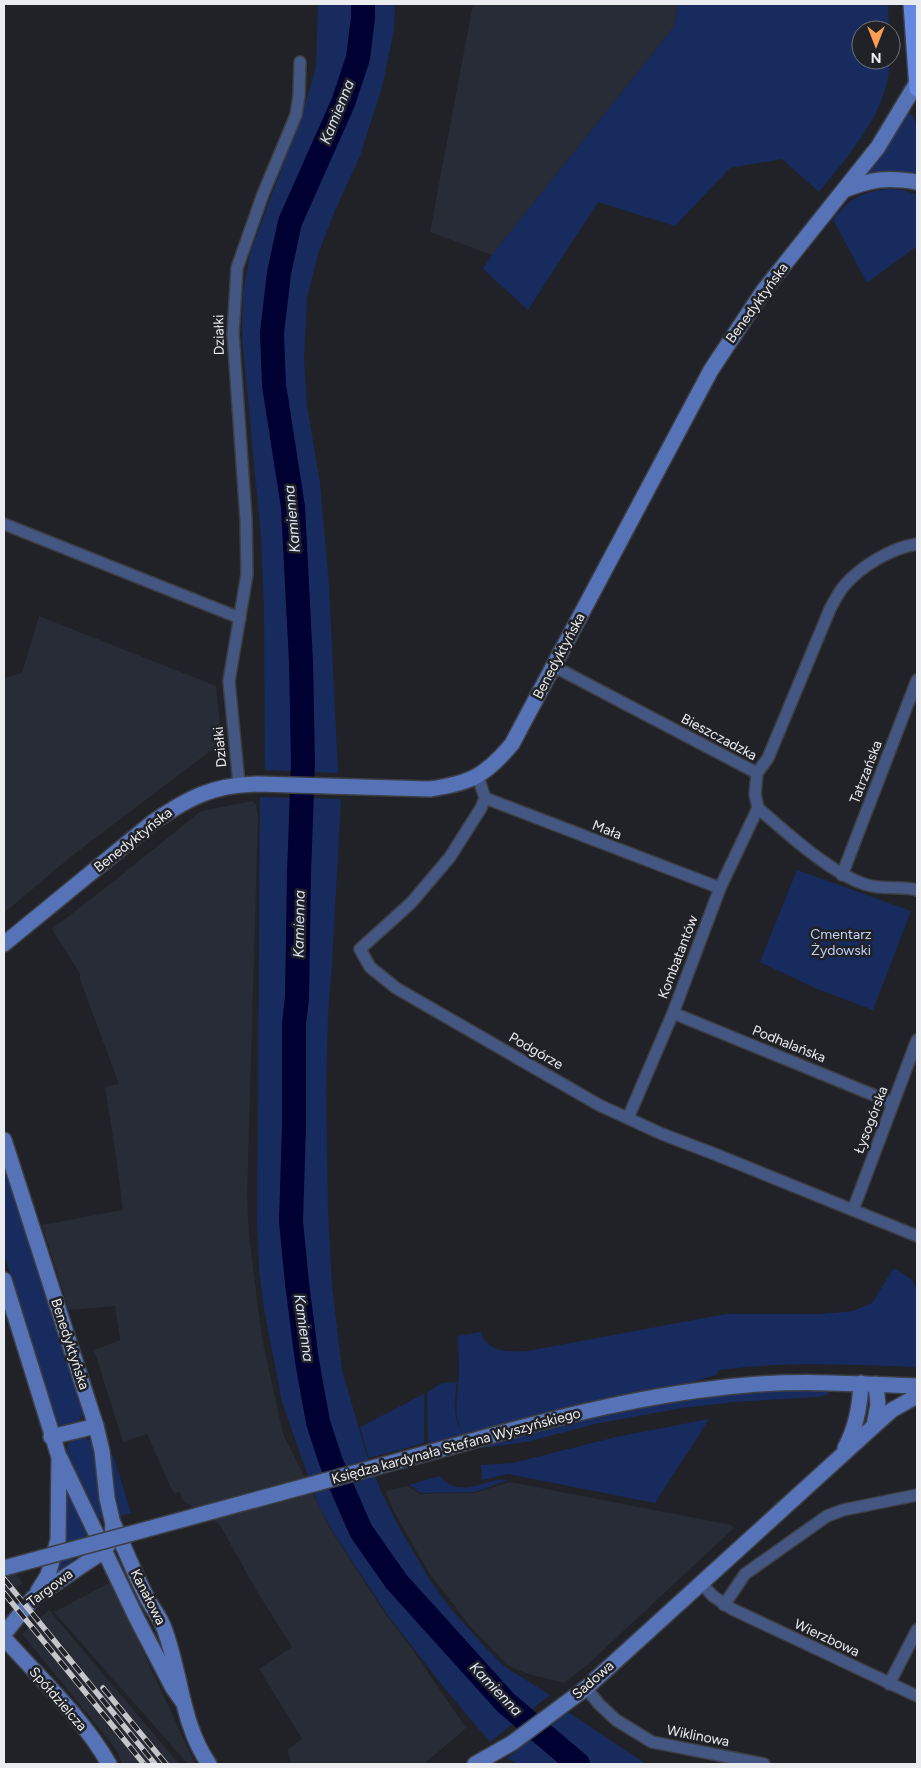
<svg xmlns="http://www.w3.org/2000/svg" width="921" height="1768" viewBox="0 0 921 1768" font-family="Figtree,sans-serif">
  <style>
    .built { fill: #272c36 }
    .green { fill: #182b5f }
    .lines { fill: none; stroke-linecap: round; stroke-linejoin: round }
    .river { stroke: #010032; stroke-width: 24 }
    .street-casing { stroke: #3c3e43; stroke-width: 14 }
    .secondary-casing { stroke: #3c3e43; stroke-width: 18 }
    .primary-casing { stroke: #3c3e43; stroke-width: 18 }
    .street { stroke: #445682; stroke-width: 11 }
    .secondary { stroke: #5673b8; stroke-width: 15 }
    .primary { stroke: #6488e2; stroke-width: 15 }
    .rail-casing { stroke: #c5c6c9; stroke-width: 5.5 }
    .rail { stroke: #202227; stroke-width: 4; stroke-dasharray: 11; stroke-linecap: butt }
    .secondary-bridge-casing { stroke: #3c3e43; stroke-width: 18; stroke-linecap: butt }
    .secondary-bridge { stroke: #5673b8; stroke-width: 15 }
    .labels { text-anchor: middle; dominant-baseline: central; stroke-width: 5; stroke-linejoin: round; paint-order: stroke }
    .street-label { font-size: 14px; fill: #ebecef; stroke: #202227 }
    .park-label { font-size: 14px; fill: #c2d3f8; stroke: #202227 }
    .water-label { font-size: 15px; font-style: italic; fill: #dce5f7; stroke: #202227 }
  </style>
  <rect width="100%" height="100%" fill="#202227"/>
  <g class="built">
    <polygon points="473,4 678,4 674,27 492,255 430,232"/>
    <polygon points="39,616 216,686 222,742 73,855 4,913 4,678 22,673"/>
    <polygon points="253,801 256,805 258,816 247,1196 249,1236 262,1338 283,1434 331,1530 384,1612 412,1649 466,1728 424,1764 291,1764 288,1750 302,1739 259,1669 292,1647 255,1588 220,1525 182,1500 180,1492 175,1493 172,1490 147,1434 123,1442 94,1350 120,1340 115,1306 69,1310 42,1225 123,1210 116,1156 105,1087 119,1084 80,979 80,974 52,929 109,885 201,811"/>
    <polygon points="510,1482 731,1525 734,1528 587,1665 564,1683 525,1673 506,1664 469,1625 428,1571 393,1510 386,1491 408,1486 420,1494 475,1493"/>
    <polygon points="4,1559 23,1583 4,1600"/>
    <polygon points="111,1582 195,1764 188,1764 54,1612"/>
    <polygon points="49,1610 179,1764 180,1764 122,1764 116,1749 22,1634"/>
  </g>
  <g class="green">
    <polygon points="318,4 395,4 394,30 382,87 360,156 334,213 318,254 307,298 304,358 307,405 320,483 329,586 338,773 265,770 264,609 261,535 242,338 243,292 251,250 303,112 316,67"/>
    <path d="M678 4H888L889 30H861V60H890C888 113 850 153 819 192L782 159 730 168 675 226 598 202 528 310 483 269 492 255 674 27Z"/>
    <path d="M907 114H911C921 123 917 161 917 175L890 171 865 175 888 145 904 116Z"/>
    <path d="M888 189 903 190 917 195V246L867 283 833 219C853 198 857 193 888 189Z"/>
    <polygon points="260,797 341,799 332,963 328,1016 326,1090 328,1211 332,1286 342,1370 366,1453 383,1496 400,1529 431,1582 451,1609 484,1646 505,1667 550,1695 490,1742 446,1690 387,1614 333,1532 318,1504 282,1402 264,1309 259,1270 257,1223"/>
    <polygon points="797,870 911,911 873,1010 815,988 760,962"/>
    <path d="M4 1163 84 1409C82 1425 68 1432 55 1423L4 1253Z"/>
    <path d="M894 1268 912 1280 917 1290V1367C851 1365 785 1361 719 1370L716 1375 683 1385 619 1396 563 1409 500 1427 429 1443 428 1441 427 1393 442 1383 457 1382C455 1397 452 1417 461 1430 452 1411 459 1392 459 1371 459 1360 458 1348 458 1336L481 1332C486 1353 511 1352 528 1351L726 1314H822L853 1311 872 1303Z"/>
    <path d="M766 1390H830L827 1395 817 1397 735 1402 682 1408 595 1424 527 1442 483 1448 476 1447C518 1436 560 1423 603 1414 657 1402 711 1396 766 1390Z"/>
    <polygon points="424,1394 424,1443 369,1458 360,1427"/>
    <polygon points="709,1419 655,1503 508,1474 482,1480 481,1465 513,1463 616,1437"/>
    <path d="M78 1437C86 1437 90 1439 94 1447L104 1515 101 1519 95 1516 67 1451C68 1443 70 1439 78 1437Z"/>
    <polygon points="111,1455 113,1455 131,1513 121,1516 114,1489"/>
    <path d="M439 1476C462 1501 485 1477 508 1480L475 1492 421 1493 409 1485Z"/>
    <polygon points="67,1487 88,1539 86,1549 58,1572 66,1540"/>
    <polygon points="568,1712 646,1764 517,1764 507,1758"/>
  </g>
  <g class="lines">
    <polyline class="river" points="363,4 363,18 358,58 343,103 290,222 279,273 272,333 274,385 293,507 301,662 303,763 299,873 297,998 294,1024 294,1125 291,1221 297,1283 307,1361 318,1422 331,1462 361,1531 396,1581 506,1703 578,1764"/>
    <g class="street-casing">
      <g id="street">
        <polyline points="4,524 240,618"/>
        <polyline points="553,666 757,773"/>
        <path d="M757 773 768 758 830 609C834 602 838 593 844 586 861 566 891 548 917 544"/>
        <path d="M757 773 755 794 758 808C787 833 829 872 864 884 883 891 901 885 917 890"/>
        <polyline points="478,777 485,798 481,808 450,857 411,903 360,949 370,967 396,988 599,1105 662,1134 717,1155 917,1236"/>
        <polyline points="239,784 229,681 247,574 246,519 233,334 237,268 263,194 296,115 299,96 300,62"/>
        <polyline points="485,798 720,888"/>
        <polyline points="842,875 917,680"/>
        <polyline points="673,1013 893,1103"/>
        <polyline points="628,1118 673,1013 720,888 758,808"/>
        <polyline points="853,1210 917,1040"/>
        <polyline points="701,1583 713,1596 732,1609 917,1696"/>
        <polyline points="724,1605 745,1574 827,1516 843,1510 917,1495"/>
        <polyline points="889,1684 917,1630"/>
        <polyline points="586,1688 599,1704 616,1720 652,1742 764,1764"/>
      </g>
    </g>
    <g class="secondary-casing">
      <g id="secondary">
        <path d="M844 190C872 179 887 177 917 182"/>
        <path d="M4 944 153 822C190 797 213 785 258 784L430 789C471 783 485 776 512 744L711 370 764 290 878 147 916 84"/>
        <polyline points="4,1140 96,1426 102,1451 107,1498 113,1524 112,1538 104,1551 33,1598 4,1634"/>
        <polyline points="4,1280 59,1457 58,1540 48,1575 38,1591"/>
        <polyline points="874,1426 878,1405 876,1384"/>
        <polyline points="51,1437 96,1426"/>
        <path d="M468 1442C560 1416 652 1393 747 1385 803 1380 861 1384 917 1386"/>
        <path d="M845 1448C856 1428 860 1407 861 1383"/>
        <polyline points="60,1458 136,1617 173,1688 183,1702"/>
        <path d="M114 1525C125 1549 135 1575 147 1598 152 1608 160 1617 164 1628 181 1672 181 1724 209 1764"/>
        <path d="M4 1638C39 1677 83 1718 109 1764"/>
        <polyline points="475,1764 512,1743 586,1688 874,1426 892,1410 917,1396"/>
      </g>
    </g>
    <g class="primary-casing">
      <polyline id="primary" points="911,4 917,89"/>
    </g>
    <use href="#street" class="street"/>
    <use href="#secondary" class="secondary"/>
    <use href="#primary" class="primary"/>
    <g class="rail-casing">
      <g id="rail">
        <polyline points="4,1579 155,1764"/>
        <polyline points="4,1593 144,1764"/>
        <polyline points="103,1688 166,1764"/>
      </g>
    </g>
    <use href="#rail" class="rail"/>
    <g class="secondary-bridge-casing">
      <polyline id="secondary-bridge" points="4,1568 468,1442"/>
    </g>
    <use href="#secondary-bridge" class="secondary-bridge"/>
  </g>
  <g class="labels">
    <g class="street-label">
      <text transform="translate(757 303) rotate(-54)">Benedyktyńska</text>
      <text transform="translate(219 335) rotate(-91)">Działki</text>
      <text transform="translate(559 656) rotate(-62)">Benedyktyńska</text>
      <text transform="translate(719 737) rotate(28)">Bieszczadzka</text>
      <text transform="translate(220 747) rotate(-95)">Działki</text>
      <text transform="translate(866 772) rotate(-69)">Tatrzańska</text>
      <text transform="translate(607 830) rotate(21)">Mała</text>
      <text transform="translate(133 840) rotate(-38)">Benedyktyńska</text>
      <text transform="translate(678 957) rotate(-69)">Kombatantów</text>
      <text transform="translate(789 1044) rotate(22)">Podhalańska</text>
      <text transform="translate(536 1051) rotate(30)">Podgórze</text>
      <text transform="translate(871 1120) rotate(-69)">Łysogórska</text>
      <text transform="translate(70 1344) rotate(72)">Benedyktyńska</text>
      <text transform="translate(456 1446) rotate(-15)">Księdza kardynała Stefana Wyszyńskiego</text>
      <text transform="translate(50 1588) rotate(-37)">Targowa</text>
      <text transform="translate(148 1597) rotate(63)">Kanałowa</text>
      <text transform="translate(827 1638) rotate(25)">Wierzbowa</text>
      <text transform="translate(593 1680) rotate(-41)">Sadowa</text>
      <text transform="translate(58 1699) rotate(49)">Spółdzielcza</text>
      <text transform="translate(698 1736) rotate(11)">Wiklinowa</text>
    </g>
    <g class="park-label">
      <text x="841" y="934">Cmentarz<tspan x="841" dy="16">Żydowski</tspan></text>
    </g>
    <g class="water-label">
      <text transform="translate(337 112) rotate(-68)">Kamienna</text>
      <text transform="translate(292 519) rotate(-95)">Kamienna</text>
      <text transform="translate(299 924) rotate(-89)">Kamienna</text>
      <text transform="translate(304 1328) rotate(82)">Kamienna</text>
      <text transform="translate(496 1689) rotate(46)">Kamienna</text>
    </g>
  </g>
  <rect width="921" height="1768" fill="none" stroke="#ebecef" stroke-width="10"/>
  <g transform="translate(876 45) rotate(180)"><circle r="24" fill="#202227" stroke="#717377"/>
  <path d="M0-4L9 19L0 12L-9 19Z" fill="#fc9d54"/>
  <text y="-8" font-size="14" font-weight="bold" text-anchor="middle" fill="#ebecef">N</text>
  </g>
</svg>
